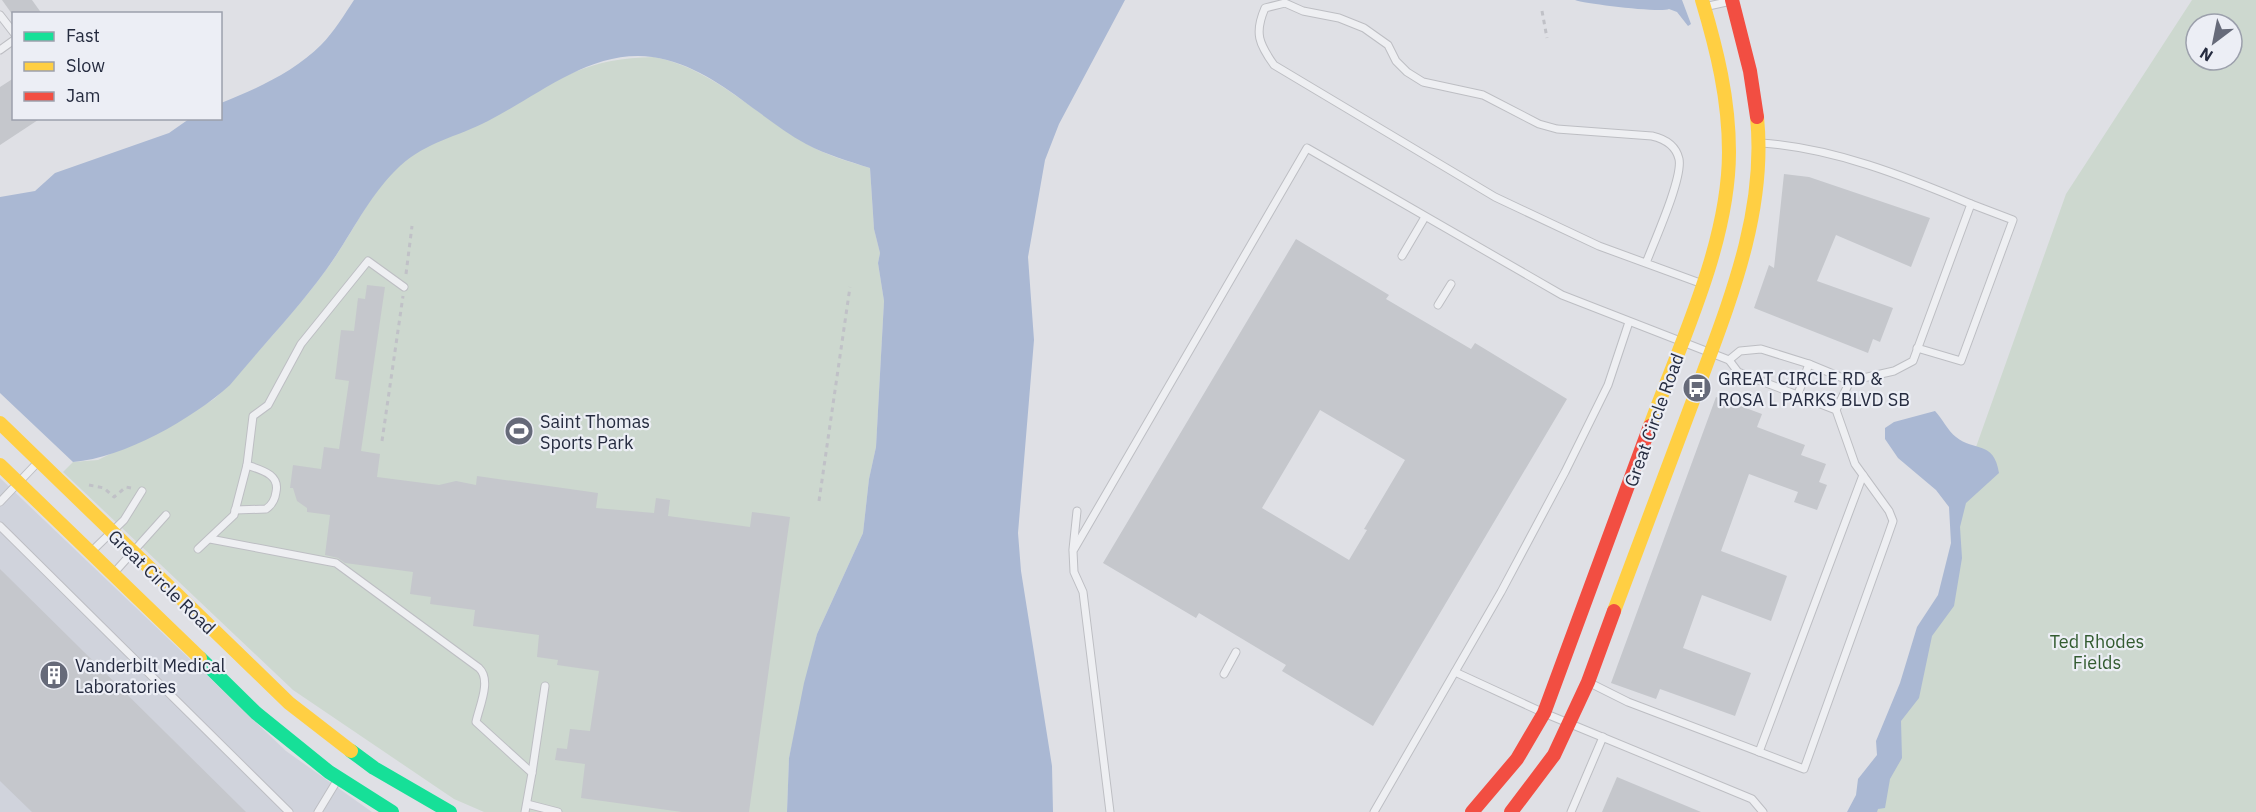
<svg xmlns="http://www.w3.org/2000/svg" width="2256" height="812" viewBox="0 0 2256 812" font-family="'IBM Plex Sans',sans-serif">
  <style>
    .built { fill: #d0d3dc }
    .green { fill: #cdd8cf; fill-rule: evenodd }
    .water { fill: #aab8d3 }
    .building { fill: #c5c7cc; fill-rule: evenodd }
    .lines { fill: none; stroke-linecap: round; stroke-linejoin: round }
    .lane-casing { stroke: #bdbec3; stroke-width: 9 }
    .path { stroke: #c0c1c7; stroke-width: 3; stroke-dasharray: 4.5 4.5; stroke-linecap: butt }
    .lane { stroke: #eeeff2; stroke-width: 7 }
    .fast { stroke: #16e098; stroke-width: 14 }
    .slow { stroke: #ffcf43; stroke-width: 14 }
    .jam { stroke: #f24e42; stroke-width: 14 }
    .labels { text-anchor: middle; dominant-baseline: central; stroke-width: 4.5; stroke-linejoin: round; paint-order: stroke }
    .poi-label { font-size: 18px; fill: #252b3f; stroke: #eceef5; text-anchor: start }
    .street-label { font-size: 18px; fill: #252b3f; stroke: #eceef5 }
    .park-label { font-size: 18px; fill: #335c31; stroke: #eceef5 }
  </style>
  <rect width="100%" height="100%" fill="#dfe0e5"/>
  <polygon class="built" points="0,478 286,751 372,812 0,812"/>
  <g class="green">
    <path d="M2192 0H2256V812H1858L1948 595 1960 492 2066 194ZM2196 24H2232V60H2196Z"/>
    <path d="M654 57C712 68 755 114 805 143 825 155 847 161 870 168L874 229 880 253 878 263 884 301 876 447 869 479 863 533 817 634 789 758 787 812H484L454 799 293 690 63 472 73 462 98 460 190 414 214 399 230 384C262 346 297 310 326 270 356 230 376 176 420 149 446 133 477 127 503 112 559 78 587 58 654 57Z"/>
  </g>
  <g class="water">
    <path d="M354 0H1125L1059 124 1045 160 1028 257 1034 340 1018 533 1021 571 1052 766 1053 812H787L789 758 804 683 817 634 863 533 869 479 876 447 884 301 878 263 880 253 874 229 870 168C848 161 827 155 806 144 759 118 720 74 667 60 600 41 543 93 488 121 455 138 428 141 400 166 368 196 351 236 326 270 297 310 262 346 230 385 192 419 124 458 73 462L0 393V197L35 191 55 173 169 133 189 119 220 118 221 103C256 89 294 72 321 45 334 32 344 15 354 0Z"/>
    <path d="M1575 0H1682L1691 24 1688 26 1677 12 1669 9C1661 13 1586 4 1575 0Z"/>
    <path d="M1935 411C1942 418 1948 431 1956 437 1974 452 1994 440 1999 473L1966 503 1960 527 1962 558 1954 606 1932 636 1919 698 1901 721 1902 758 1890 779 1885 808 1878 809 1877 812H1847L1856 795 1858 779 1877 755 1876 741 1900 683 1917 627 1938 595 1951 543 1949 507 1936 490 1898 458 1885 439V428L1894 422Z"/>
  </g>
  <g class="building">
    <polygon points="2,0 32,0 42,14 12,14"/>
    <polygon points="14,78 14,118 41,118 0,145 0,87"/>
    <polygon points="1784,174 1809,177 1930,218 1911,267 1836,235 1817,281 1893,308 1880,342 1873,339 1868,353 1754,308 1769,265 1774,268"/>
    <path d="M1296 239 1389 295 1386 299 1471 349 1475 343 1567 399 1373 726 1282 671 1286 665 1199 613 1196 618 1103 563ZM1320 410 1405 460 1364 529 1367 530 1349 560 1262 508Z"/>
    <polygon points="367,285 385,287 361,451 380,454 377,477 439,485 456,481 476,485 477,476 598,493 596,508 654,513 656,498 670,500 668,516 750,527 752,512 790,517 749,812 682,812 581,798 585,764 555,760 557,748 567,749 570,729 590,731 599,671 557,665 558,660 537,657 539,635 473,626 475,610 430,604 431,597 410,594 413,572 345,563 338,558 325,555 330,515 307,512 307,508 297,501 293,488 290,488 293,465 321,469 324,447 339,449 349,381 335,379 341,330 354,331 358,298 365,299"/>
    <polygon points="1716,397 1762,414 1757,427 1805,445 1801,455 1826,464 1819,482 1827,485 1817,510 1794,502 1798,492 1749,474 1721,551 1787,576 1771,621 1702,595 1683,648 1751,673 1735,716 1660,689 1656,699 1611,683"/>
    <polygon points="0,569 246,812 32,812 0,781"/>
    <polygon points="1617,777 1701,812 1602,812"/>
  </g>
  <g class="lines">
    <g class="lane-casing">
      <g id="lane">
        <polyline points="1704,7 1731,1"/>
        <polyline points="0,15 14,33"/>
        <polyline points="0,50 14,40"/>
        <polyline points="1402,256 1425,217"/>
        <path d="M1646 263C1654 242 1683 178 1679 159 1676 146 1665 139 1652 136L1557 129 1539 124 1483 95 1423 82 1407 72 1396 61 1388 45 1364 28 1339 18 1303 11 1285 3 1265 8C1254 33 1259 44 1274 65L1495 197 1599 246 1700 283"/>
        <polyline points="1438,305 1451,284"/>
        <polyline points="1917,348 1961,361 2013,220 1971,204"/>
        <path d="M1729 360 1740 351 1761 349 1809 364 1850 381 1894 371 1913 361 1971 204C1904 176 1834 148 1761 143"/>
        <polyline points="1798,394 1809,364"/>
        <polyline points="1836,410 1850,381"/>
        <polyline points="0,502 39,461"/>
        <path d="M235 510 266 509C272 505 275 500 276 492 280 474 261 470 247 465"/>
        <polyline points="0,526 289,812"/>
        <path d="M210 539 336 563 479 668C492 680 479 707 476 722L532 773 525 812"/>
        <polyline points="198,549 234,515 247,465 253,416 268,405 301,344 368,261 404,287"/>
        <polyline points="1073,549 1077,511"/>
        <polyline points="92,551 124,520 142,491"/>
        <polyline points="113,574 166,515"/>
        <polyline points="1455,672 1544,713 1752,799 1763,812"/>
        <polyline points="1224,674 1236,652"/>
        <polyline points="1759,752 1863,475"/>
        <polyline points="532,773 545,686"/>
        <polyline points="527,804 558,812"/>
        <polyline points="318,812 338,779"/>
        <polyline points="1110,812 1083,592 1074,572 1073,551 1307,148 1562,295 1729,360 1738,372 1836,410 1855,464 1889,511 1893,521 1886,541 1804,769 1628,702 1588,682"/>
        <polyline points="1374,812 1501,592 1565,472 1608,385 1629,322"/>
        <polyline points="1571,812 1603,737"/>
      </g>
    </g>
    <g class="path">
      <polyline points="1542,11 1547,38"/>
      <polyline points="406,274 412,226"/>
      <polyline points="382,441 403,296"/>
      <polyline points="89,485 104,488 114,497 126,487 131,488"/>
      <polyline points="819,501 850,287"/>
    </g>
    <use href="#lane" class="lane"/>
    <g class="fast">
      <polyline points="200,658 256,713 329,772 392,812"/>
      <polyline points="351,751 374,768 450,812"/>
    </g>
    <g class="slow">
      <polyline points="0,423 289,703 351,751"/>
      <path d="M1650 426C1681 341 1729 243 1729 152 1729 99 1717 50 1702 0"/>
      <polyline points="0,465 200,658"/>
      <path d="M1614 611C1641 540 1667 469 1694 398 1727 307 1767 215 1757 117"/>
    </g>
    <g class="jam">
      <polyline points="1732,0 1750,71 1757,117"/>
      <polyline points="1472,812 1517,759 1544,713 1650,426"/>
      <polyline points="1511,812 1554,755 1588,682 1614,611"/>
    </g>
  </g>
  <defs>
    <g id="bus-disc" transform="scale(1.5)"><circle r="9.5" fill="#666a79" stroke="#eceef5"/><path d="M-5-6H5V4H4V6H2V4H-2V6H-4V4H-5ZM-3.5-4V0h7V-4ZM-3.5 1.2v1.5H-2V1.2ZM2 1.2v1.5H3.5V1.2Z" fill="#fff"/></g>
    <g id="stadium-disc" transform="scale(1.5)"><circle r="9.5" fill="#666a79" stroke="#eceef5"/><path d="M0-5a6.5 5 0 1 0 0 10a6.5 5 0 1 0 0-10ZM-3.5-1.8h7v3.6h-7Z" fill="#fff"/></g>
    <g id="building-disc" transform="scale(1.5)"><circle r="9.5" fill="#666a79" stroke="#eceef5"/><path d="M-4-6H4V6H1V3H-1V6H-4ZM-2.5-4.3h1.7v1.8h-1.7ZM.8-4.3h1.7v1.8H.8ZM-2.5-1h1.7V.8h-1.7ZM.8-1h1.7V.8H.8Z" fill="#fff"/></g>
  </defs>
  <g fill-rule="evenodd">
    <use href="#bus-disc" x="1697" y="388"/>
    <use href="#stadium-disc" x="519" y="431"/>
    <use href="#building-disc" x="54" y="675"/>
  </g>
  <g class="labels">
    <g class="poi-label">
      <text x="1718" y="378">GREAT CIRCLE RD &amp;<tspan x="1718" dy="21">ROSA L PARKS BLVD SB</tspan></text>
      <text x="540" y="421">Saint Thomas<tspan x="540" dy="21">Sports Park</tspan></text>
      <text x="75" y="665">Vanderbilt Medical<tspan x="75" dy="21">Laboratories</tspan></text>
    </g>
    <g class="street-label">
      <text transform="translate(1654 420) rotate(-70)">Great Circle Road</text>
      <text transform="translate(162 582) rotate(44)">Great Circle Road</text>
    </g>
    <g class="park-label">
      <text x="2097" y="641">Ted Rhodes<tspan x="2097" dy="21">Fields</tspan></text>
    </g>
  </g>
  <rect x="12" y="12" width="210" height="108" fill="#eceef5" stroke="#9ca0ac" stroke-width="1.5"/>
  <rect x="24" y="32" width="30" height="9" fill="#16e098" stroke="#9ca0ac" stroke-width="1.5"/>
  <text x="66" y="42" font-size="18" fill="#252b3f">Fast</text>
  <rect x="24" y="62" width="30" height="9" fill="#ffcf43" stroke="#9ca0ac" stroke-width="1.5"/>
  <text x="66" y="72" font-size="18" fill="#252b3f">Slow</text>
  <rect x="24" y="92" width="30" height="9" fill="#f24e42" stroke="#9ca0ac" stroke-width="1.5"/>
  <text x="66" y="102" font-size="18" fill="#252b3f">Jam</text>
  <g transform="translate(2214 42) rotate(212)"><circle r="28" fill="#eceef5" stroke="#9ca0ac" stroke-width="1.5"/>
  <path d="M0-4.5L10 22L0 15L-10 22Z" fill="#666a79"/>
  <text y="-9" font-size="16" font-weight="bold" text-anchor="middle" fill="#252b3f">N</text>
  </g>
</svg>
